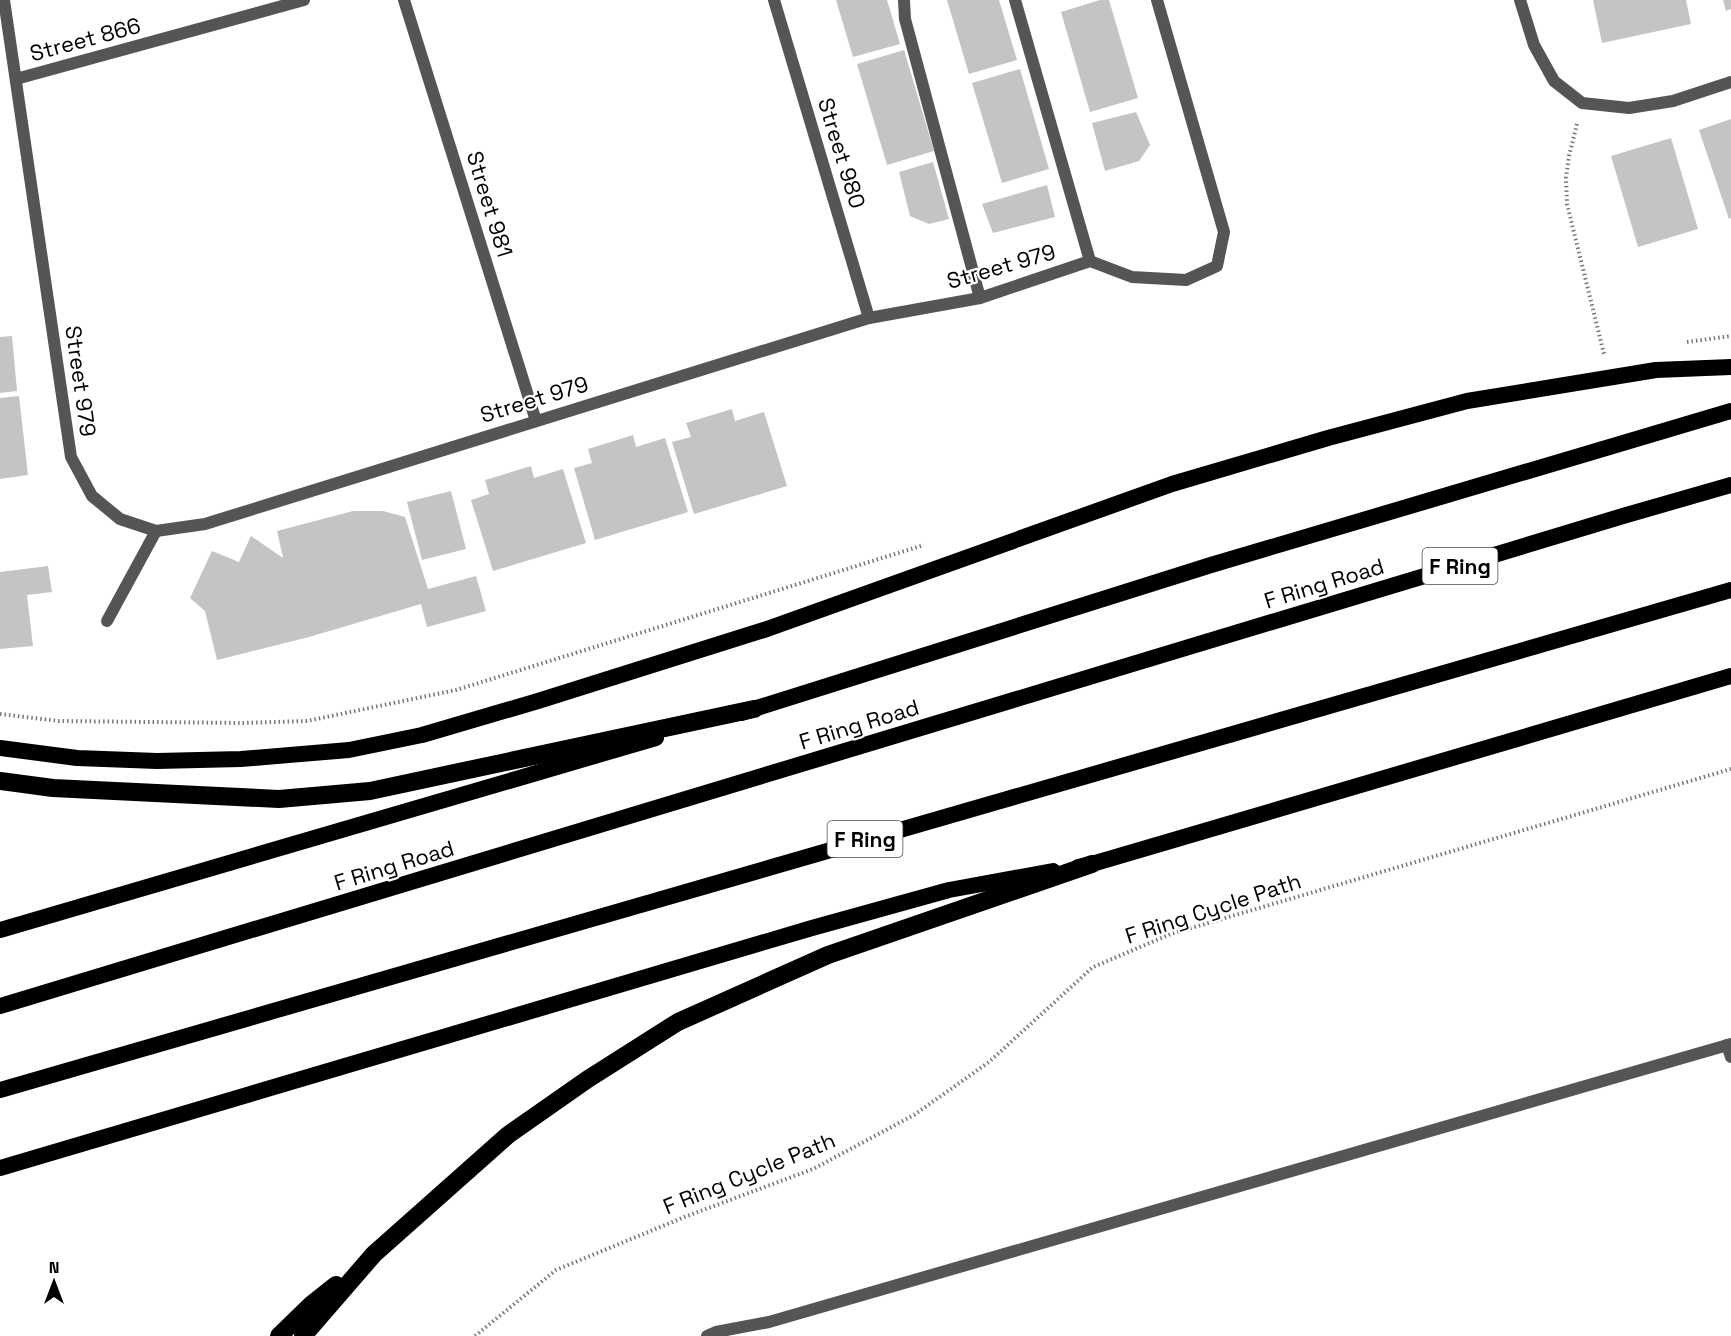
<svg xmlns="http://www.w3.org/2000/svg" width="1731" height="1336" viewBox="0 0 1731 1336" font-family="'Space Grotesk',sans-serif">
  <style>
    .building { fill: #c4c4c4 }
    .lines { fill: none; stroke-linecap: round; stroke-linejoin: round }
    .path { stroke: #777; stroke-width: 4; stroke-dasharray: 1.5 3; stroke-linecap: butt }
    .minor { stroke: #555; stroke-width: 12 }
    .trunk { stroke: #000; stroke-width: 16 }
    .motorway { stroke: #000; stroke-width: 18 }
    .labels { text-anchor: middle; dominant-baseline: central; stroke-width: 4.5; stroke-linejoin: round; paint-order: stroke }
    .shield { fill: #fff; stroke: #4c4c4c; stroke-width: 1.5 }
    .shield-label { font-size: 21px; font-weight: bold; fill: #000 }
    .street-label { font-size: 22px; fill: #000; stroke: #fff }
  </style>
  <rect width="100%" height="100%" fill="#fff"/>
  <g class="building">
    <polygon points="836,0 887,0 900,44 853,57"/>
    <polygon points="947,0 999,0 1017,60 969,74"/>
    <polygon points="1100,0 1109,0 1138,98 1090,112 1061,12"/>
    <polygon points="1593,0 1686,0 1691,24 1602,43"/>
    <polygon points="1723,0 1731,0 1731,9 1726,11"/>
    <polygon points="904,50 934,151 887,165 857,64"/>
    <polygon points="1020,69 1049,169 1002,183 972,83"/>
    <polygon points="1136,112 1150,145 1139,161 1105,171 1092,123"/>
    <polygon points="1731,119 1731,218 1729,219 1699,130"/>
    <polygon points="1671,138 1698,229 1638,247 1611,156"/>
    <polygon points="933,162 949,219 929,224 910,216 899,172"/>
    <polygon points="1047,185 1055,217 993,233 982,204"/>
    <polygon points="12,336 17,391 0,393 0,337"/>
    <polygon points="19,396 28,475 0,479 0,398"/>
    <polygon points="732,409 735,421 764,412 787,486 694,514 672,442 691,437 686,423"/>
    <polygon points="633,435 636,447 665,438 688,512 595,540 574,468 592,463 588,449"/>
    <polygon points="531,466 534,478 563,469 586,543 493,571 471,500 489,494 485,480"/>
    <polygon points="451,491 466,549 422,560 407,502"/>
    <polygon points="353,511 383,511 405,517 428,589 476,576 486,611 427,627 421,604 309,637 217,660 205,611 190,598 212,551 239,562 251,536 283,558 277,531"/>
    <polygon points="48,566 52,592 27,595 33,646 0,649 0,572"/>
  </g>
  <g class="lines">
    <g class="path">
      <polyline points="1577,124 1569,156 1566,178 1567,204 1604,354"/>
      <polyline points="1687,342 1731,336"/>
      <polyline points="0,714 59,721 242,723 307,721 456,690 924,545"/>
      <polyline points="475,1336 556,1270 687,1216 813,1169 914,1115 989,1062 1093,967 1171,934 1731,769"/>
    </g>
    <g class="minor">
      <polyline points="4,0 71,457 92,496 120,519 156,531 205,524 869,318 980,298 1090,261 1132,277 1186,280 1217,266 1224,232 1157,0"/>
      <polyline points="404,0 536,421"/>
      <polyline points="774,0 869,318"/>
      <polyline points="904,0 905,19 980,298"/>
      <polyline points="1015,0 1090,261"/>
      <polyline points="1520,0 1534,45 1554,81 1582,103 1629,108 1673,101 1731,82"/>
      <polyline points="16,79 304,0"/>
      <polyline points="107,621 156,531"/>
      <polyline points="1727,1045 1731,1057"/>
      <polyline points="707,1336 716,1332 769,1322 1731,1044"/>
    </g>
    <g class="trunk">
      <polyline points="741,713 1211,565 1731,411"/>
      <polyline points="0,748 77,758 157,761 241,759 349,750 422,735 538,701 767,629 1172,484 1328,438 1467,401 1656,370 1731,367"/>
      <polyline points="1078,867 1092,864 1731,676"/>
      <polyline points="0,930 656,738"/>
      <polyline points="0,1006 1623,516 1731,485"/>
      <polyline points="0,1090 1731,590"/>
      <polyline points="0,1168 812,928 949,890 1053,871"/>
    </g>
    <g class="motorway">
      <polyline points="0,781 53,788 279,799 370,791 754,709"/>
      <polyline points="279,1336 312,1304 336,1285"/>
      <polyline points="303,1336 374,1254 508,1135 588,1079 678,1022 828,955 1092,864"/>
    </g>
  </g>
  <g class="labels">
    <g class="shield">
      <rect x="1422.5" y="548" width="75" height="36" rx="4.5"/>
      <rect x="827.5" y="821" width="75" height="36" rx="4.5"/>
    </g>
    <g class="shield-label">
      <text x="1460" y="566">F Ring</text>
      <text x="865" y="839">F Ring</text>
    </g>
    <g class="street-label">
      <text transform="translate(85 39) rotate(-15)">Street 866</text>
      <text transform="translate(842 153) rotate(73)">Street 980</text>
      <text transform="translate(490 204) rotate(73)">Street 981</text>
      <text transform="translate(1001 266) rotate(-16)">Street 979</text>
      <text transform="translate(81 381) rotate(82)">Street 979</text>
      <text transform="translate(534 399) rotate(-17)">Street 979</text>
      <text transform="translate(1324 583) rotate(-17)">F Ring Road</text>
      <text transform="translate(859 724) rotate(-17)">F Ring Road</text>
      <text transform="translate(394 865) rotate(-17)">F Ring Road</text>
      <text transform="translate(1213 908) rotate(-18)">F Ring Cycle Path</text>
      <text transform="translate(749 1173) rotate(-22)">F Ring Cycle Path</text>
    </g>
  </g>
  <g transform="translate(54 1282)" stroke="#ffffff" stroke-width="4.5" paint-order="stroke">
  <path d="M0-4.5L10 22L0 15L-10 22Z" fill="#000000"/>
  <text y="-9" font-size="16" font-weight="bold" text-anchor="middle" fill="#000000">N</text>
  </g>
</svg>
